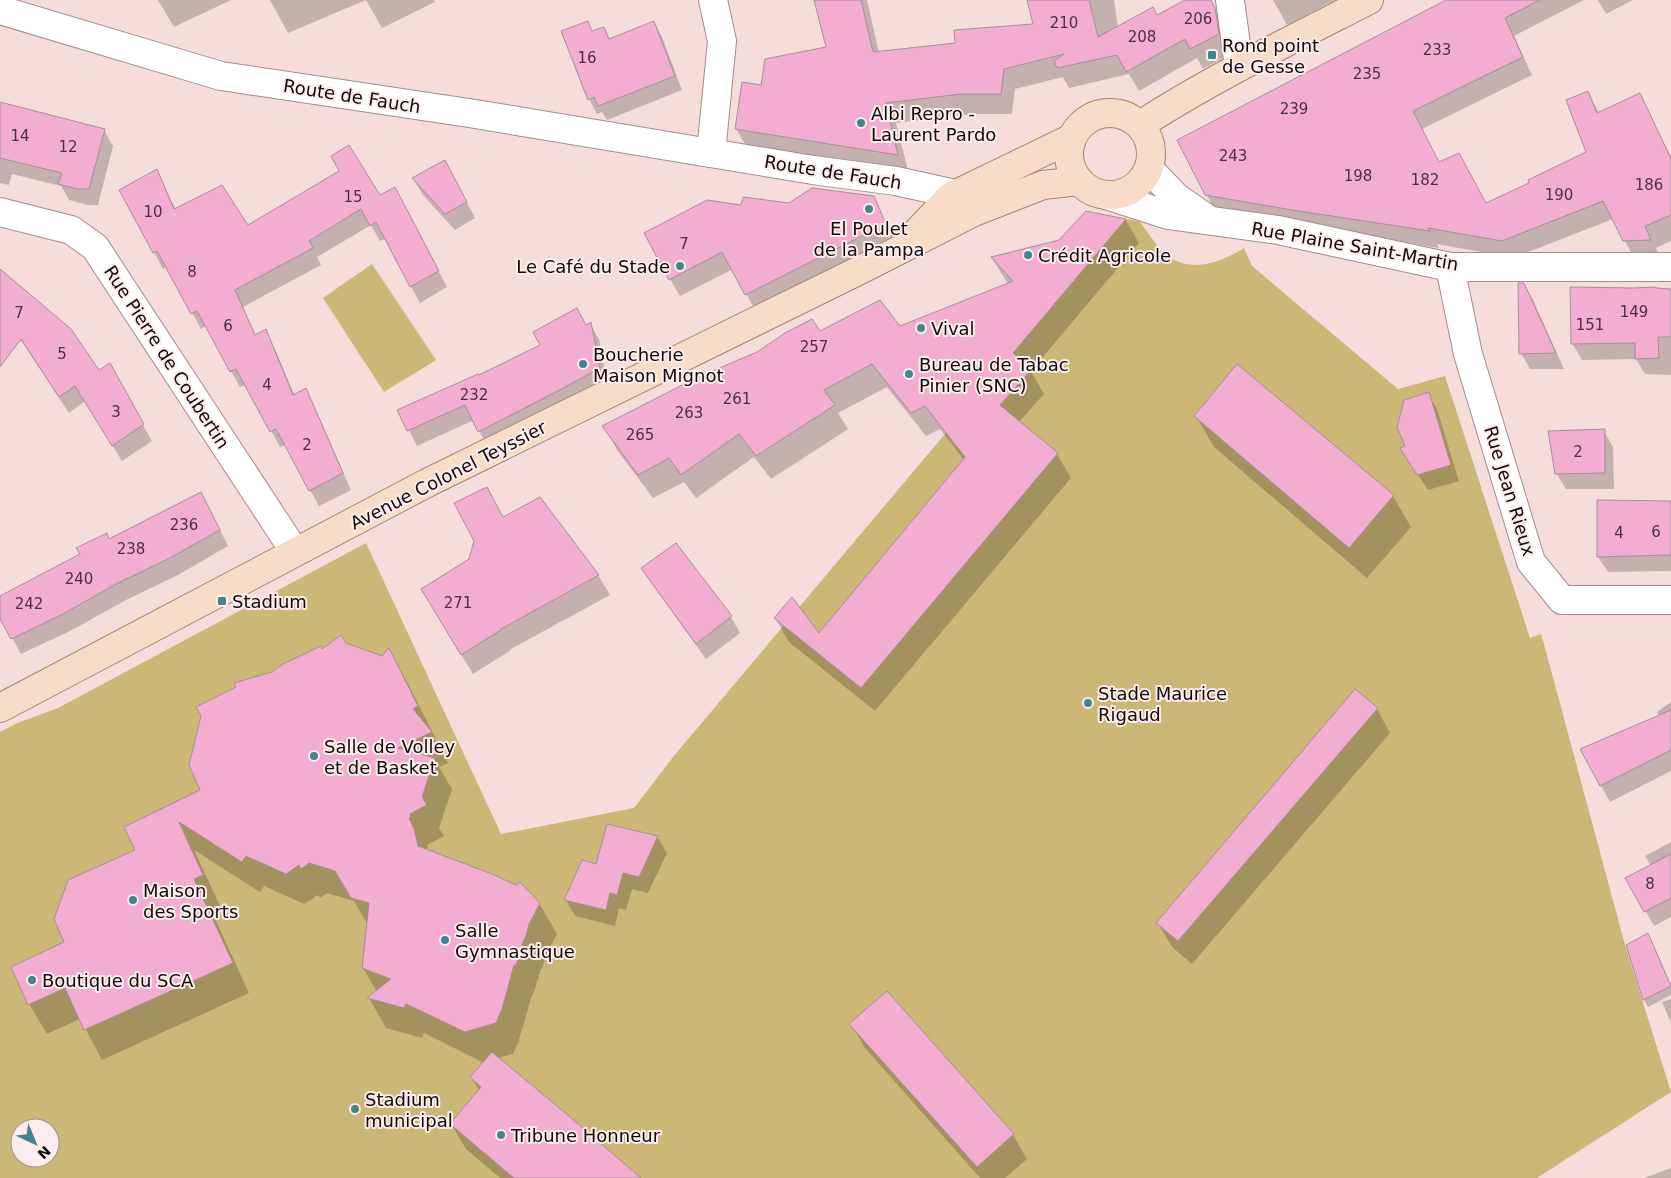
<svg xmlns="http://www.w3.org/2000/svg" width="1671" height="1178" viewBox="0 0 1671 1178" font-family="'DejaVu Sans',sans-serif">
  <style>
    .green { fill: #cdb776; fill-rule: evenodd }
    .shadow { fill: #0003 }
    .building { fill: #f2add1; stroke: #a38f99 }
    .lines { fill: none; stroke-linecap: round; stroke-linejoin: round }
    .minor-casing { stroke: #a38c8b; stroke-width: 30 }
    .major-casing { stroke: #a5836c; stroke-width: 30 }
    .minor { stroke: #fff; stroke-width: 28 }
    .major { stroke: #f8dcc7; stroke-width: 28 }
    .poi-dot { fill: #3f8690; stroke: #fcedec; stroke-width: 2 }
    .labels { text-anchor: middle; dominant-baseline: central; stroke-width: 4; stroke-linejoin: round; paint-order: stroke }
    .number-label { font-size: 15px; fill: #49323b }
    .poi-label { font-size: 18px; fill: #110909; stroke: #fcedec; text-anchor: start }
    .street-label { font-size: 18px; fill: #110909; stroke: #fcedec }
  </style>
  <rect width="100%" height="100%" fill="#f6dddb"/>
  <g class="green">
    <path d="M1126 219 1139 221C1146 229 1161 253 1168 257 1195 273 1221 262 1244 248L1252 266 1398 389 1445 376 1530 638 1541 634 1544 644 1625 945 1671 1092 1537 1178H0V732L15 724 58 708 366 543 501 834 634 808 673 757ZM20 1128H50V1158H20Z"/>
    <polygon points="372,264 436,360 384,392 323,298"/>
  </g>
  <g class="shadow">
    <polygon points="158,0 231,0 174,27"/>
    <polygon points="270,0 366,0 288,33"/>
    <polygon points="366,0 434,0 435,2 382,28"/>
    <polygon points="815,0 867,0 879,53 957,44 1035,26 1029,0 1114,0 1118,28 1157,16 1188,0 1210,0 1226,30 1230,54 1203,69 1197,58 1139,91 1129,74 1069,88 1063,77 1015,89 1012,114 973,114 896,123 909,174 748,149 736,129 762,86 827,48"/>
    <polygon points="1273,0 1335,0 1287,25"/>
    <polygon points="1449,0 1584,0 1514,36 1532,75 1422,129 1439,163 1486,205 1531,183 1588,153 1588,92 1599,113 1640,94 1671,157 1671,241 1656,248 1660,258 1634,258 1613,219 1513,258 1437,244 1439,248 1216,212 1206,194"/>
    <polygon points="1598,0 1633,0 1606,14"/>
    <polygon points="587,23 593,32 603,28 610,40 654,23 662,37 682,90 607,120 602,112 597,114 589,99"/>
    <polygon points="0,104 104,130 113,146 98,205 88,205 69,200 61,186 12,174 9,185 0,183"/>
    <polygon points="156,171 176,210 248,227 379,197 403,205 447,287 420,303 385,239 380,241 371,225 317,257 321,265 243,307 256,336 265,331 274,347 295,396 305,390 314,406 351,490 319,506 285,445 280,447 246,385 240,387 206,326 201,329 167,267 163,269 121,190"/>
    <polygon points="454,177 475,218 455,230 422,194 413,178"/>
    <polygon points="873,197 895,241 756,312 733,269 680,296 670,279 742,207"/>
    <polygon points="1086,213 1126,220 1139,243 1031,371 1044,394 1019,422 1057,454 1071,478 875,711 789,642 775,618 819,635 964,460 940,429 926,436 887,387 838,413 848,429 771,479 754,457 696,498 684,482 653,498 617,450 604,427 820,332 900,327 1008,284 992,258 1059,241"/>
    <polygon points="0,271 98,372 109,365 152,441 122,461 85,401 69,413 22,342 0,328"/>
    <polygon points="1524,284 1533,300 1564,369 1530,369 1521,353"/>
    <polygon points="1571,289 1671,289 1671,375 1645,374 1636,359 1582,360 1572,343"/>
    <polygon points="590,324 599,339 607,383 487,446 474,420 417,446 399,411 478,377"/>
    <polygon points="1428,393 1437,409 1459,481 1428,490 1411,464 1406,447"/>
    <polygon points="1196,416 1393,496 1411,527 1367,578 1214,447"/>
    <polygon points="1604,431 1613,447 1614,489 1566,489 1556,473"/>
    <polygon points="540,498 598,575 610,595 511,649 511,650 473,674 434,609 470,560 475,541 503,518"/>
    <polygon points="1671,502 1671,571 1608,572 1598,557"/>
    <polygon points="210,510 228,546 178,575 126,600 72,630 21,654 0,616 0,597 109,541"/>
    <polygon points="676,544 731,617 740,633 706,659 652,584 642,568"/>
    <polygon points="345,645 383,658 389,650 406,680 435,737 434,738 448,763 439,767 452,789 439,828 444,836 427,845 428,848 424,850 539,903 557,934 546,955 542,969 541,969 533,995 532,995 519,1040 513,1054 497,1058 639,1178 500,1178 466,1149 451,1124 479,1091 472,1077 484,1063 424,1033 422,1038 386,1028 369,998 377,992 363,968 368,925 354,901 327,893 320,898 318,895 304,904 264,886 260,892 194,850 220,906 211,910 249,993 102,1060 80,1019 47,1034 29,1004 66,943 137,851 202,791 273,673 322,650"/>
    <polygon points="1671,702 1671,771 1610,802 1581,749 1659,716 1657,712"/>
    <polygon points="1377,709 1390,733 1192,964 1172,947 1158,923"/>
    <polygon points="607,825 657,837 667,853 648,893 632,889 626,910 619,908 615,926 575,916 566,900 597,866"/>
    <polygon points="1671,842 1671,917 1654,926 1627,878 1651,866 1645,856"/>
    <polygon points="1648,934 1671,986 1671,995 1648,1007 1644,1000 1627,946"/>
    <polygon points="1671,999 1671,1023 1662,1002"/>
    <polygon points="851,1024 1013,1135 1027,1159 1005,1178 980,1178 865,1048"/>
    <polygon points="1671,1168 1671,1178 1644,1178"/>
  </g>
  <g class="building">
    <polygon points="814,0 861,0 873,52 955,43 954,30 1033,24 1027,0 1089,0 1098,37 1153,7 1157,15 1185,0 1211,0 1215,8 1219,34 1190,49 1185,39 1126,72 1117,55 1057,68 1054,61 1064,54 1004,69 1001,94 961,94 886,103 898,155 735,129 742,82 761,85 765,59 826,47"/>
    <polygon points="1446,0 1540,0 1505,18 1523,57 1413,111 1439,162 1459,153 1486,203 1529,183 1528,180 1586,152 1566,100 1588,91 1597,113 1640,93 1671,159 1671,215 1645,226 1651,240 1623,241 1603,201 1502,241 1428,228 1430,231 1292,210 1205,195 1177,140"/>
    <polygon points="588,21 592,31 604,27 609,39 654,21 675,76 598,106 594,97 588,100 561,31"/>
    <polygon points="0,102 105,129 89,189 78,189 58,184 62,173 0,158"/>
    <polygon points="349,145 380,195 395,187 439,271 410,287 376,222 370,226 361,209 309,241 313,248 235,290 255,335 266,329 293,395 306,388 343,473 309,491 276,429 270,432 236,369 230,372 197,311 191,314 157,251 153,253 119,190 157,169 174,209 222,185 248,225 339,171 331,156"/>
    <polygon points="445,160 467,202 445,214 412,178"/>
    <polygon points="812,188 874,196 886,224 745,295 722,252 669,280 644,233 707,200 741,205 743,197 789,203"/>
    <polygon points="1086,211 1126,219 1013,353 1032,369 1000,405 1058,453 861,688 774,618 792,597 819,633 965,457 925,406 911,413 872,364 824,390 835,405 756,456 739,434 681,475 669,458 638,475 602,426 696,378 757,352 785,333 812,319 820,331 880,300 900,326 1013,281 991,257 1059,240"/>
    <polygon points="0,269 71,329 99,370 110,363 144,424 112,446 75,386 59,397 21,339 0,367"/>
    <polygon points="1518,283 1524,283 1556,353 1519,354"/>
    <polygon points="1570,287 1633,288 1656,287 1656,288 1671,289 1671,337 1658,337 1659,358 1635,359 1635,343 1571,344"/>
    <polygon points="577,308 586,325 591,322 600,368 554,393 478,432 465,405 407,431 397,410 478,374 479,375 540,345 533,332"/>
    <polygon points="1237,364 1394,495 1349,548 1194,416"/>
    <polygon points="1429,392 1451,465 1417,475 1400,448 1405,446 1397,427 1404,400"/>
    <polygon points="1605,429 1605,473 1555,474 1548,431"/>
    <polygon points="487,487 503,517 540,497 599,575 501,629 501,630 461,655 421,589 469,559 474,541 454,503"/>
    <polygon points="201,492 220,530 168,559 116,584 63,614 11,639 0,619 0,596 80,554 76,548 107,533 109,539"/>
    <polygon points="1597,500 1671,501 1671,555 1597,557"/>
    <polygon points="676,543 732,616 696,644 641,568"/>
    <polygon points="341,635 346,643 382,656 389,648 418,706 413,709 432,732 398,748 435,758 422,797 427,805 410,814 411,817 409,818 414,829 418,846 492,874 516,885 520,882 540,903 529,924 525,939 524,939 516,965 514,965 502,1009 496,1023 465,1032 406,1004 404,1008 367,998 391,979 362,968 369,903 351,898 335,871 309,863 301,869 299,865 286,874 246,856 242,862 179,822 203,875 194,879 233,963 84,1030 65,988 28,1005 11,967 64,942 54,919 68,880 135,850 124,827 200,790 189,765 201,716 196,707 236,687 234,683 272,672 283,664 321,646 322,649"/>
    <polygon points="1355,689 1378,708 1178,941 1156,923"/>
    <polygon points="1671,710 1671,750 1600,786 1580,749"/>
    <polygon points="607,824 658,836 639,877 623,873 617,895 610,893 606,910 564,900 582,860 596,864"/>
    <polygon points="1671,854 1671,898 1644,912 1625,878"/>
    <polygon points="1648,933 1671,986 1643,1000 1626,945"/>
    <polygon points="887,991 1014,1134 977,1167 849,1024"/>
    <polygon points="492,1052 563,1111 641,1178 514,1178 450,1124 481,1087 470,1077"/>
  </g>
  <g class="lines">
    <g class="minor-casing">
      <g id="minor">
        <polyline points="1230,0 1239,67"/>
        <polyline points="0,10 221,76 469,113 813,170 896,181 955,194"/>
        <polyline points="711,153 722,41 713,0"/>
        <polyline points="1149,169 1176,197 1206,218"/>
        <polyline points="1106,195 1168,215 1278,230 1450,267 1671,267"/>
        <polyline points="0,212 71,230 95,247 295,552"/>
        <polyline points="1450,267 1468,354 1531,562 1562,600 1671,600"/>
      </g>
    </g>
    <g class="major-casing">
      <g id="major">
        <circle cx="1110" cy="154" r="41"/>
        <path d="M1140 125C1213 78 1291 40 1369 0"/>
        <polyline points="915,234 950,197 1072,138"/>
        <polyline points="0,708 427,483 860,270 974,212 1043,185 1079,181"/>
      </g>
    </g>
    <use href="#minor" class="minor"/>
    <use href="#major" class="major"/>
  </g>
  <g class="poi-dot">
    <rect x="1207" y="50" width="10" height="10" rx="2.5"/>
    <circle cx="861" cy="123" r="5"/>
    <circle cx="869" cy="209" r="5"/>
    <circle cx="1028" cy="255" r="5"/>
    <circle cx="680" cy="266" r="5"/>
    <circle cx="921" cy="328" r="5"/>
    <circle cx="583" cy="364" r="5"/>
    <circle cx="909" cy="374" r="5"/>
    <rect x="217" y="596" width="10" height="10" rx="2.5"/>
    <circle cx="1088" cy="703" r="5"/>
    <circle cx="314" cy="756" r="5"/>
    <circle cx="133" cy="900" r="5"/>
    <circle cx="445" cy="940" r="5"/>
    <circle cx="32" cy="980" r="5"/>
    <circle cx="355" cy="1109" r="5"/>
    <circle cx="501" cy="1135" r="5"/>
  </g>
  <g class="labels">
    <g class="number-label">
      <text x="1198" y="19">206</text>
      <text x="1064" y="23">210</text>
      <text x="1142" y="37">208</text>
      <text x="1437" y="50">233</text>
      <text x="587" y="58">16</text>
      <text x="1367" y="74">235</text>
      <text x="1294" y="109">239</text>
      <text x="20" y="136">14</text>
      <text x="68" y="147">12</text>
      <text x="1233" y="156">243</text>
      <text x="1358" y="176">198</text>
      <text x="1425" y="180">182</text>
      <text x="1649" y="185">186</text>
      <text x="1559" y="195">190</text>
      <text x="353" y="197">15</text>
      <text x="153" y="212">10</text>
      <text x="684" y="244">7</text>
      <text x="192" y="272">8</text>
      <text x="1634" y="312">149</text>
      <text x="19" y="313">7</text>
      <text x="1590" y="325">151</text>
      <text x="228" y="326">6</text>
      <text x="814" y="347">257</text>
      <text x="62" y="354">5</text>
      <text x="267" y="385">4</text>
      <text x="474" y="395">232</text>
      <text x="737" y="399">261</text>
      <text x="116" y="412">3</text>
      <text x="689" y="413">263</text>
      <text x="640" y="435">265</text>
      <text x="307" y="445">2</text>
      <text x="1578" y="452">2</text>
      <text x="184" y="525">236</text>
      <text x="1656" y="532">6</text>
      <text x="1619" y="533">4</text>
      <text x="131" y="549">238</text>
      <text x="79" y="579">240</text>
      <text x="458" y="603">271</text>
      <text x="29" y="604">242</text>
      <text x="1650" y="884">8</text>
    </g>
    <g class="poi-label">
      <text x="1222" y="45">Rond point<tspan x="1222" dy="21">de Gesse</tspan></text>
      <text x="871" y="113">Albi Repro -<tspan x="871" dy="21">Laurent Pardo</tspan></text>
      <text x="869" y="228" text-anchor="middle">El Poulet<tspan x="869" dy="21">de la Pampa</tspan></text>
      <text x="1038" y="255">Crédit Agricole</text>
      <text x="670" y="266" text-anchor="end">Le Café du Stade</text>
      <text x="931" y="328">Vival</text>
      <text x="593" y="354">Boucherie<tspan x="593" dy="21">Maison Mignot</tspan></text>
      <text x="919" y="364">Bureau de Tabac<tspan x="919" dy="21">Pinier (SNC)</tspan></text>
      <text x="232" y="601">Stadium</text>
      <text x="1098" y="693">Stade Maurice<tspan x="1098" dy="21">Rigaud</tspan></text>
      <text x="324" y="746">Salle de Volley<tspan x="324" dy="21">et de Basket</tspan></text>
      <text x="143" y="890">Maison<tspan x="143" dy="21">des Sports</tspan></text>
      <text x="455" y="930">Salle<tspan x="455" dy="21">Gymnastique</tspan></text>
      <text x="42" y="980">Boutique du SCA</text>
      <text x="365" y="1099">Stadium<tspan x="365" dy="21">municipal</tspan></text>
      <text x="511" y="1135">Tribune Honneur</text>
    </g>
    <g class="street-label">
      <text transform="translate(352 96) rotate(9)">Route de Fauch</text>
      <text transform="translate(833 172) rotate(9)">Route de Fauch</text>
      <text transform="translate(1355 246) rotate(10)">Rue Plaine Saint-Martin</text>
      <text transform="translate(167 357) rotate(57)">Rue Pierre de Coubertin</text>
      <text transform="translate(448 475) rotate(-27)">Avenue Colonel Teyssier</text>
      <text transform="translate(1510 491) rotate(73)">Rue Jean Rieux</text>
    </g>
  </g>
  <g transform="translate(35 1143) rotate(136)"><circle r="24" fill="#fcedec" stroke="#9e9291"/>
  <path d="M0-4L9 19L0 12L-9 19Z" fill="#3f8690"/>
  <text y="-8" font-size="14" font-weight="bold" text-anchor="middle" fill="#110909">N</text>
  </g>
</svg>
